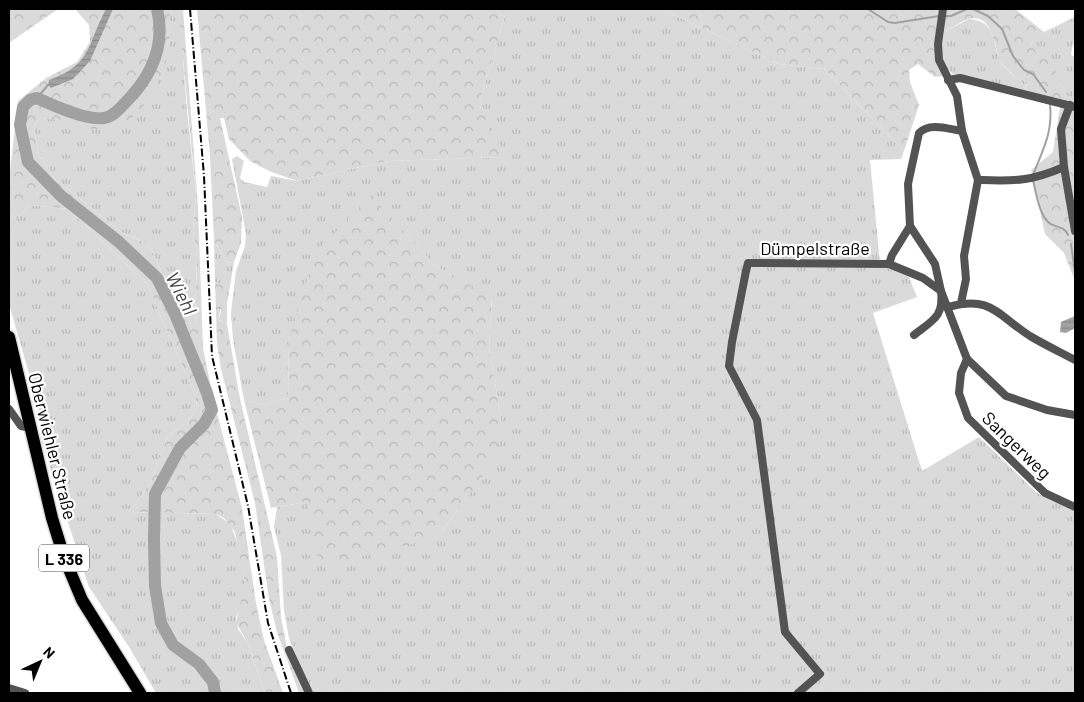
<svg xmlns="http://www.w3.org/2000/svg" width="1084" height="702" viewBox="0 0 1084 702" font-family="Barlow,sans-serif">
  <style>
    .grass { fill: url(#grass-tufts) }
    .forest { fill: url(#forest-crowns) }
    .water { fill: url(#water-rules) }
    .lines { fill: none; stroke-linecap: round; stroke-linejoin: round }
    .stream { stroke: #a1a1a1; stroke-width: 2 }
    .river { stroke: #a1a1a1; stroke-width: 12 }
    .primary-casing { stroke: #dbdbdb; stroke-width: 15 }
    .minor { stroke: #535353; stroke-width: 8 }
    .primary { stroke: #000; stroke-width: 12 }
    .rail { stroke: #000; stroke-width: 2; stroke-dasharray: 8 2.5 1 2.5; stroke-linecap: butt }
    .labels { text-anchor: middle; dominant-baseline: central; stroke-width: 4.5; stroke-linejoin: round; paint-order: stroke }
    .shield { fill: #fff; stroke: #4c4c4c; stroke-width: 1 }
    .shield-label { font-size: 16px; font-weight: bold; fill: #000 }
    .street-label { font-size: 18px; fill: #000; stroke: #fff }
    .water-label { font-size: 19px; font-style: italic; fill: #424242; stroke: #fff }
  </style>
  <defs>
    <pattern id="grass-tufts" width="24" height="20" patternUnits="userSpaceOnUse" patternTransform="scale(1.25)"><rect width="24" height="20" fill="#dadada"/><path d="M3 7l-1-3M5 7V3M7 7l1-3M15 17l-1-3M17 17v-4M19 17l1-3" fill="none" stroke="#b9b9b9"/></pattern>
    <pattern id="forest-crowns" width="20" height="18" patternUnits="userSpaceOnUse" patternTransform="scale(1.25)"><rect width="20" height="18" fill="#dadada"/><path d="M2 6a3 3 0 1 1 6 0M12 15a3 3 0 1 1 6 0" fill="none" stroke="#b9b9b9"/></pattern>
    <pattern id="water-rules" width="6" height="5" patternUnits="userSpaceOnUse" patternTransform="scale(1.25)"><rect width="6" height="5" fill="#a1a1a1"/><path d="M0 2.5h6" fill="none" stroke="#898989"/></pattern>
  </defs>
  <rect width="100%" height="100%" fill="#fff"/>
  <g class="grass">
    <polygon points="172,9 179,9 187,111 196,194 193,231 197,257 195,327 192,327 181,297 167,283 151,249 143,242 121,232 55,179 39,155 34,130 36,122 40,118 57,119 98,130 169,45 170,13"/>
    <polygon points="507,9 664,10 778,64 824,69 904,151 901,159 870,160 880,263 909,277 917,297 873,313 922,471 979,437 1037,493 1075,511 1075,693 311,693 289,638 284,611 281,555 274,527 277,507 306,502 437,538 457,511 501,419 489,347 492,298 434,265 404,232 289,338 288,398 262,405 244,400 233,340 231,312 236,271 245,246 246,234 232,159 237,156 244,161 240,178 244,182 267,187 271,176 297,181 388,161 503,157 480,101"/>
    <polygon points="1075,17 1075,46 1073,44 1071,54 1075,58 1075,104 1061,101 1031,42 1044,32"/>
    <path d="M969 19C999 22 990 43 1002 63 1008 73 1016 77 1027 82L1025 92 953 74C938 62 941 48 944 32Z"/>
    <polygon points="29,205 68,209 147,284 195,395 197,405 191,418 167,437 151,482 129,512 216,514 230,524 238,544 245,582 243,600 236,618 238,629 248,643 265,693 156,693 129,647 89,587 42,442 38,405 9,304 9,213 17,219"/>
    <polygon points="214,241 228,263 234,262 227,304 227,324 219,320 226,287 215,282"/>
  </g>
  <g class="forest">
    <polygon points="9,9 58,9 9,43"/>
    <path d="M75 9H172L170 13C170 24 170 34 169 44 166 80 140 128 100 130 83 130 60 119 40 118L36 122 34 130 39 155 55 179 121 232 143 242 151 249 167 283 181 297 192 327H195L197 257 193 231 196 194 179 18V9H183L198 207 203 348 214 402 242 508 256 603 264 640 283 693H265L248 643 236 623 245 582 235 532 224 518 216 514 129 512 151 482 167 437 191 418 197 405 195 395 147 284 68 209 29 205 17 219 9 213V180L18 101 46 78 77 62 90 42 89 25Z"/>
    <polygon points="197,9 507,9 480,101 504,157 388,161 297,181 269,171 250,161 229,139 224,118 220,118 242,217 241,243 234,262 228,263 214,241 210,156"/>
    <polygon points="621,9 939,9 937,39 944,76 935,77 918,64 909,70 910,82 919,105 904,151 824,69 778,64 664,10"/>
    <path d="M947 9H1015L1044 32 1031 43C1047 60 1067 76 1061 101L1075 104V281L1064 253 1045 234 1031 170 1053 152 1061 101 1025 92 1027 82C1016 77 1009 73 1002 63 993 50 995 12 968 19 960 22 951 28 944 32Z"/>
    <polygon points="371,195 434,265 492,297 489,347 501,419 497,457 437,538 320,566 306,502 271,508 244,400 262,405 288,398 289,338 315,253"/>
    <polygon points="215,282 226,287 226,307 220,310 219,320 227,324 240,399 277,557 281,617 287,649 307,693 299,693 277,632 269,599 255,503 221,369 217,344"/>
  </g>
  <g class="water">
    <path d="M106 9H113L90 61 73 79 51 88 48 85 49 80C92 65 87 44 106 9Z"/>
    <polygon points="1075,316 1075,328 1066,333 1060,332 1061,322"/>
  </g>
  <g class="lines">
    <g class="stream">
      <polyline points="868,9 888,22 895,23 939,16"/>
      <polyline points="973,9 988,16 1002,29 1013,56 1024,70 1033,74 1046,92"/>
      <polyline points="944,16 951,16 967,9"/>
      <polyline points="37,98 48,85"/>
      <path d="M1033 175C1043 149 1053 133 1050 104"/>
      <path d="M1033 180C1036 193 1039 213 1048 222 1054 228 1064 225 1068 235"/>
      <polyline points="1071,244 1075,272"/>
    </g>
    <path class="river" d="M157 9C166 46 151 77 125 103 119 109 113 117 104 118 88 121 52 105 37 98L30 100 23 107 20 125 28 162 61 196 119 242 157 278 175 314 207 393 212 410 204 424 180 448 155 494 154 540 155 586 161 623 173 645 199 664 213 682 215 693"/>
    <g class="primary-casing">
      <polyline id="primary" points="9,337 52,518 64,557 82,600 140,693"/>
    </g>
    <g class="minor">
      <polyline points="943,9 938,44 939,60 957,96 962,131 978,180 964,256 966,279 961,303"/>
      <polyline points="948,80 960,78 1075,107"/>
      <polyline points="1070,105 1061,129 1064,167 1075,231"/>
      <path d="M962 131C948 129 930 122 919 133L908 184 910 226 935 264 941 291 967 359 1006 396 1047 410 1075 415"/>
      <path d="M978 180C1015 181 1029 182 1064 167"/>
      <path d="M889 264 923 278 941 291C944 317 933 320 914 335"/>
      <path d="M948 307C992 295 997 315 1030 336 1045 345 1060 352 1075 360"/>
      <polyline points="967,359 961,373 959,393 968,418 1045,493 1075,507"/>
      <polyline points="9,409 21,426 31,428"/>
      <polyline points="289,650 309,693"/>
      <polyline points="9,688 25,693"/>
      <polyline points="798,693 820,674 785,632 757,420 729,366 732,342 746,271 748,263 889,264 892,255 910,226"/>
    </g>
    <use href="#primary" class="primary"/>
    <polyline class="rail" points="190,9 204,176 212,356 248,506 268,623 291,693"/>
  </g>
  <g class="labels">
    <rect class="shield" x="39" y="544.5" width="50" height="27" rx="4"/>
    <g class="shield-label">
      <text x="64" y="558">L 336</text>
    </g>
    <g class="street-label">
      <text x="815" y="248">Dümpelstraße</text>
      <text transform="translate(1017 445) rotate(44)">Sangerweg</text>
      <text transform="translate(53 446) rotate(76)">Oberwiehler Straße</text>
    </g>
    <g class="water-label">
      <text transform="translate(182 293) rotate(63)">Wiehl</text>
    </g>
  </g>
  <rect width="1084" height="702" fill="none" stroke="#000000" stroke-width="20"/>
  <g transform="translate(40 662) rotate(44)" stroke="#ffffff" stroke-width="4" paint-order="stroke">
  <path d="M0-4L9 19L0 12L-9 19Z" fill="#000000"/>
  <text y="-8" font-size="14" font-weight="bold" text-anchor="middle" fill="#000000">N</text>
  </g>
</svg>
